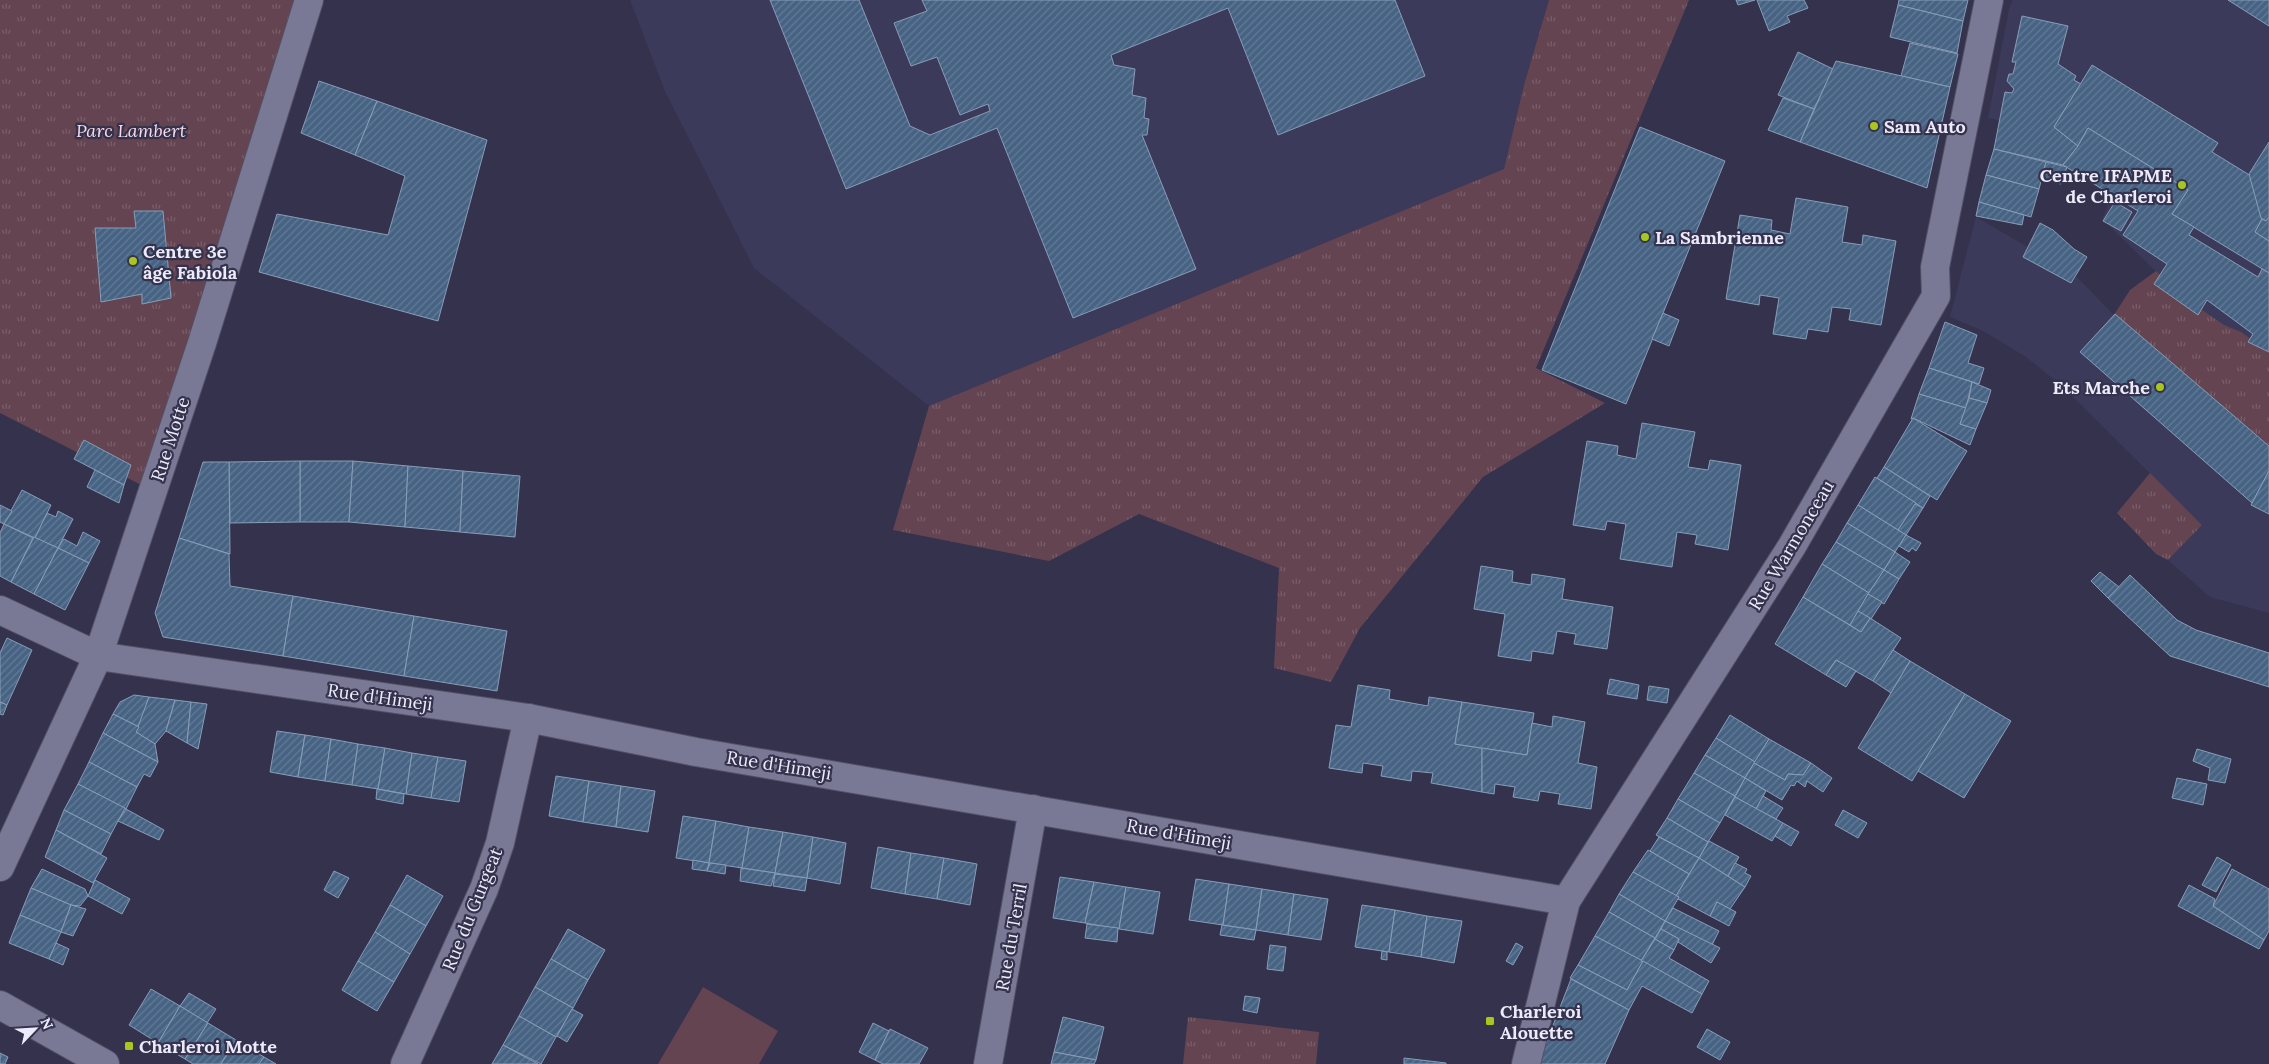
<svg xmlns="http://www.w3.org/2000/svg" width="2269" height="1064" viewBox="0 0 2269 1064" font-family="Lora,serif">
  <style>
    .built { fill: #3c3a5a }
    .grass { fill: url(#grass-tufts) }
    .pitch { fill: #644451 }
    .building { fill: url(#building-hatch); stroke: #889db7 }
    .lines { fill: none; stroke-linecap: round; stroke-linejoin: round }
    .street-casing { stroke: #525066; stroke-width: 30 }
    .street { stroke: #797895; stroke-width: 28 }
    .poi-dot { fill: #a7c71e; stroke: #34324c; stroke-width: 2 }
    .labels { text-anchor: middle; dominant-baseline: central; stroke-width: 4.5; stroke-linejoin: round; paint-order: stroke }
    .poi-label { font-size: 18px; font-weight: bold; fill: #ecebfc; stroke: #34324c; text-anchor: start }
    .park-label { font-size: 18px; font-style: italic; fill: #f9dae6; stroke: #34324c }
    .street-label { font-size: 18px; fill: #ecebfc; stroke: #34324c }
  </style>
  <defs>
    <pattern id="grass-tufts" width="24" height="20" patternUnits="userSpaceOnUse" patternTransform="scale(1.25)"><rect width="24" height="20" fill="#644451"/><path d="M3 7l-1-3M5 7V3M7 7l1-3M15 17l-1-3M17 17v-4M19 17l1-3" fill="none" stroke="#7a5f6b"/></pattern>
    <pattern id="building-hatch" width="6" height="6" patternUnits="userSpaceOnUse" patternTransform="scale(1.25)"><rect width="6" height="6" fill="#476384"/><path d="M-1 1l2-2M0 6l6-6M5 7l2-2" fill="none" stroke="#627a96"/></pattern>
  </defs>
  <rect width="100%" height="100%" fill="#34324c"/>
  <g class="built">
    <polygon points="630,0 1549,0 1524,85 1504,169 929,406 754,268 665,91"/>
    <polygon points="2013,0 2269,0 2269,371 2173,288 2102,219 2111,197 2078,174 2034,165 2034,128 1988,118 2009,9"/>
    <polygon points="1976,217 2074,274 2114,315 2269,445 2269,613 2210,597 2168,560 2202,525 2062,386 2026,357 1983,331 1950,317"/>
  </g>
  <g class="grass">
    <polygon points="0,0 308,0 153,491 0,413"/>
    <polygon points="1549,0 1689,0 1536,368 1605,403 1483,477 1360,628 1331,682 1274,668 1279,568 1139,514 1049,561 893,530 929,406 1504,169 1524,85"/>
    <polygon points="2156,271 2183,297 2224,325 2241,332 2264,349 2269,349 2269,445 2114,315 2130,290"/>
    <polygon points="2150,473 2202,525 2168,560 2156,554 2117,513"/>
    <polygon points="1188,1017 1319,1032 1316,1064 1183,1064"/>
  </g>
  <polygon class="pitch" points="703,987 778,1031 759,1064 658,1064"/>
  <g class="building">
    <polygon points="770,0 859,0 910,126 930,135 990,111 988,104 960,115 937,57 911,66 894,23 927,11 922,0 1395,0 1425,76 1278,135 1228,8 1111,55 1114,65 1135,69 1132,95 1146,98 1144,118 1149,119 1147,135 1142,135 1196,269 1073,318 997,128 846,189"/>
    <polygon points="1736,0 1755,0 1738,5"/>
    <polygon points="1757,0 1804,0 1808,8 1787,16 1790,22 1769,31"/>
    <polygon points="1899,0 1968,0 1963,21 1898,5"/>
    <polygon points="2228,0 2269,0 2269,26"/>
    <polygon points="1898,5 1963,21 1957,53 1890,37"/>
    <polygon points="2022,16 2068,26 2058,64 2076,76 2074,80 2081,84 2054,127 2078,146 2063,165 1994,149 2005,92 2012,93 2014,89 2007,81 2009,74 2013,74 2016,62 2012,62"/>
    <polygon points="1910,43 1958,54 1950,87 1901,76"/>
    <polygon points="1798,52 1833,69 1814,109 1778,95"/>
    <polygon points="1836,61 1950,87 1927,188 1800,142"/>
    <polygon points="2092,65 2218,143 2212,152 2251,176 2262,219 2255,232 2269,241 2269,273 2172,214 2188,190 2088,128 2078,146 2054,127"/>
    <polygon points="319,81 377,101 355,155 301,133"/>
    <polygon points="1783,98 1814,109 1800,142 1768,130"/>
    <polygon points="377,101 487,140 438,321 259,272 277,214 388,235 405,176 355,155"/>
    <polygon points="1640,127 1725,161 1626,404 1542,370"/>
    <polygon points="2088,128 2188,190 2172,214 2194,227 2189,235 2258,277 2262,269 2269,273 2269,352 2248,342 2253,334 2207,300 2198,315 2154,284 2167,264 2123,235 2138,211 2063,165 2078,146"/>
    <polygon points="2269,142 2269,217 2266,221 2261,218 2249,174"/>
    <polygon points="1994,149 2046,162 2039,189 1986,175"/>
    <polygon points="2046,162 2067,167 2061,184 2041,179"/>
    <polygon points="1986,175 2039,189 2031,217 1979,202"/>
    <polygon points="1796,198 1848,207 1842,242 1862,245 1863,235 1896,241 1881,325 1849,320 1851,309 1832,307 1828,332 1808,329 1806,339 1773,334 1779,298 1760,295 1759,305 1726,299 1740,215 1772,220 1771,230 1790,234"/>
    <polygon points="1979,202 2024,215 2022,225 1976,216"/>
    <polygon points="2115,202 2132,212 2121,231 2103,221"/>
    <polygon points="134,211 163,211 171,298 142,304 142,294 101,302 95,228 136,228"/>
    <polygon points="2269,217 2269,241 2255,232 2262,219 2266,221"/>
    <polygon points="2040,223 2053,230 2074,249 2087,257 2071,283 2023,257"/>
    <polygon points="1663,313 1679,320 1669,346 1652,339"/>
    <polygon points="2115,314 2269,446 2269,471 2252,503 2080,352"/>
    <polygon points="1945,322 1977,335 1968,363 1984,368 1979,384 1929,368"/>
    <polygon points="1929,368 1972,382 1966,408 1919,394"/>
    <polygon points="1972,382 1991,390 1987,403 1969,398"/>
    <polygon points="1919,394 1966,408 1960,424 1976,429 1970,445 1913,418 1911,419"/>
    <polygon points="1969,398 1987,403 1976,429 1960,424"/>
    <polygon points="1913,418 1967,451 1937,500 1884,467"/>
    <polygon points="1642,423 1695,432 1688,467 1708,470 1710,460 1741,465 1728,550 1695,544 1697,535 1677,532 1672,567 1620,559 1626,524 1607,521 1605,530 1573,525 1587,441 1618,446 1617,455 1636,459"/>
    <polygon points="84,440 131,465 124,485 74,459"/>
    <polygon points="300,461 353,461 349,522 300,522"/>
    <polygon points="300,461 300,522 230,523 229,462"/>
    <polygon points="353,461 408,466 405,527 349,522"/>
    <polygon points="203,462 229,462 230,554 179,538"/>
    <polygon points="408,466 463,471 460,532 405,527"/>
    <polygon points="1884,467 1930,496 1923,508 1877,478"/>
    <polygon points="95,470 124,485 119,503 87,487"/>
    <polygon points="463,471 520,476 515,537 460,532"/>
    <polygon points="2269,471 2269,514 2251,505"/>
    <polygon points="1875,477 1916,503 1898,530 1858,505"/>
    <polygon points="22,490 51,505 35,538 4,524"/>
    <polygon points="1915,504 1923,508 1906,535 1898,530"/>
    <polygon points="0,505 12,511 4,524 0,522"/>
    <polygon points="1858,505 1906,535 1895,552 1847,523"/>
    <polygon points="58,511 73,519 58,548 35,538 47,513 56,517"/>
    <polygon points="1847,523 1895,552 1884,570 1836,542"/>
    <polygon points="4,524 33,538 11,582 0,576 0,533"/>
    <polygon points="83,532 100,541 89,563 58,548 64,539 77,546"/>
    <polygon points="1906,535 1921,543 1916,551 1912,548 1909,552 1899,546"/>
    <polygon points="34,537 58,548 34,594 11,582"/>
    <polygon points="179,538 229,554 230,586 293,596 283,656 163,637 155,613"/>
    <polygon points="1836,542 1884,570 1869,593 1822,564"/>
    <polygon points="58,548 89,563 65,610 34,594"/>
    <polygon points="1895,552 1910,562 1899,579 1884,570"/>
    <polygon points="1822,564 1869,593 1850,625 1803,597"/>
    <polygon points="1481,566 1513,571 1512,582 1531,585 1532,574 1565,579 1562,599 1613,607 1607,649 1574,644 1576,634 1557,631 1553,654 1532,651 1531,661 1498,656 1505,614 1474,609"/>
    <polygon points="1884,570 1899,579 1884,604 1868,594"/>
    <polygon points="2100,572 2119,587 2108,598 2091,581"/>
    <polygon points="2130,575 2177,620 2196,630 2269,653 2269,687 2170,656 2108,598"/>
    <polygon points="1868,594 1882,602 1871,619 1858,611"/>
    <polygon points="293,596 414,616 404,676 283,656"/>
    <polygon points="1803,597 1861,632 1870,618 1901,638 1873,681 1836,660 1826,675 1775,644"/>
    <polygon points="1858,611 1870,618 1861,632 1850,625"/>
    <polygon points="414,616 507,631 497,691 404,676"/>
    <polygon points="7,638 32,650 7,705 0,702 0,653"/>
    <polygon points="1893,650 1910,661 1891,693 1873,681"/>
    <polygon points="1836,660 1856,671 1846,687 1826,675"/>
    <polygon points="1910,661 1965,694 1912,781 1858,748"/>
    <polygon points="1610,679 1639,685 1637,699 1607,694"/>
    <polygon points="1358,685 1390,690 1389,699 1428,706 1429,697 1462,702 1455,744 1482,748 1482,792 1431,783 1433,773 1412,771 1411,781 1381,776 1383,766 1363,763 1362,773 1329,768 1336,725 1351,727"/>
    <polygon points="1649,686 1669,689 1667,703 1647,700"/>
    <polygon points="1965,694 2011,721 1964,798 1918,771"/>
    <polygon points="134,695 149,697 139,727 113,714 120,702"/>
    <polygon points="149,697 175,700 166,731 155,744 136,732"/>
    <polygon points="175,700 191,702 187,743 166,731"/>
    <polygon points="0,702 7,705 3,715 0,714"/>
    <polygon points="191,702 207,704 198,749 187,743"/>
    <polygon points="1462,702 1534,713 1527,755 1455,744"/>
    <polygon points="113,714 139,727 136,732 155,744 158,762 103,733"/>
    <polygon points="1730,715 1769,739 1755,762 1716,738"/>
    <polygon points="1553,716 1585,722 1578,763 1597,767 1591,809 1558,804 1560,794 1540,791 1538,801 1513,797 1515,787 1495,784 1494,794 1482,792 1482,748 1527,755 1532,723 1552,727"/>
    <polygon points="277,731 305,735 298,777 270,772"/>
    <polygon points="103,733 158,762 150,777 144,774 137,787 89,762"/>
    <polygon points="305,735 331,739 325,781 298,777"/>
    <polygon points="1716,738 1755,762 1745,778 1705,755"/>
    <polygon points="331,739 358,744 352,785 325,781"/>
    <polygon points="1769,739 1811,763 1803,775 1788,774 1785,780 1754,763"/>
    <polygon points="358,744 385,748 378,789 352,785"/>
    <polygon points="385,748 412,753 406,794 378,789"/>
    <polygon points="2197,749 2231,759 2225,783 2208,780 2210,768 2193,761"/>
    <polygon points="412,753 438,757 431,798 406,794"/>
    <polygon points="1705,755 1745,778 1735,796 1694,773"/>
    <polygon points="438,757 466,761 459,802 431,798"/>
    <polygon points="89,762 137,787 126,809 78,784"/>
    <polygon points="1754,763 1785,780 1788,774 1803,775 1811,763 1832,778 1823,792 1807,781 1805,787 1797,781 1794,786 1791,785 1782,800 1745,778"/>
    <polygon points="1694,773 1735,796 1720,823 1678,799"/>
    <polygon points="556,776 589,781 583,822 549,816"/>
    <polygon points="1745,778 1766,791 1756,809 1735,797"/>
    <polygon points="2177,778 2207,784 2203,805 2172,798"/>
    <polygon points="589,781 621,786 616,827 583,822"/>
    <polygon points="78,784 125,808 111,834 64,810"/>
    <polygon points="621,786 655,791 648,832 616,827"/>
    <polygon points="377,789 404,794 403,804 376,799"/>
    <polygon points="1763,796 1783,808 1776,819 1756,809"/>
    <polygon points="1735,797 1783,823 1772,841 1725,815"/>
    <polygon points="1678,799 1720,823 1708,842 1667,818"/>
    <polygon points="126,809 164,830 159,840 118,821"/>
    <polygon points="64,810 111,834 101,854 56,830"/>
    <polygon points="1843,810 1867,823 1858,838 1835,825"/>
    <polygon points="683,816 716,821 709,863 676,858"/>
    <polygon points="1667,818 1708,842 1699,858 1656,835"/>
    <polygon points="716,821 749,827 742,868 709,863"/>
    <polygon points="1783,823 1799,832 1791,846 1775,836"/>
    <polygon points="749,827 783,832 775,873 742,868"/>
    <polygon points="56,830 107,858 93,883 45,857"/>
    <polygon points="783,832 813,837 807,878 775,873"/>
    <polygon points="813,837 846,843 840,884 807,878"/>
    <polygon points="1659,837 1699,858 1689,874 1650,851"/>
    <polygon points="1709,841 1739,857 1728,876 1699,858"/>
    <polygon points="878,847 911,853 905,894 871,888"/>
    <polygon points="1648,850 1689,874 1676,896 1633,872"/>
    <polygon points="911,853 944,858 937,899 905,894"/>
    <polygon points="2217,857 2231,865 2216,892 2202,885"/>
    <polygon points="944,858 977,864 970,905 937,899"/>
    <polygon points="1699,858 1745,887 1730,909 1717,902 1710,916 1678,899 1679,897 1676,896"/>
    <polygon points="693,860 709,863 707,871 692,869"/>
    <polygon points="710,863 726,865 725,874 707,871"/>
    <polygon points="1735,863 1747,869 1745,873 1751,876 1745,887 1728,876"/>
    <polygon points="741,868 775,873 771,886 740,881"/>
    <polygon points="42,869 85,889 88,896 80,906 71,905 31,888"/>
    <polygon points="2232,869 2269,889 2269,931 2264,940 2213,906"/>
    <polygon points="334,871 349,878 338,898 324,890"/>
    <polygon points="1633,872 1679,897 1665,921 1619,894"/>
    <polygon points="775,874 807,878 805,891 773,886"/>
    <polygon points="407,875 443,896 426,926 390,905"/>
    <polygon points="1060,877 1094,882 1085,923 1053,918"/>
    <polygon points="1196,879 1229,884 1223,925 1189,920"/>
    <polygon points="95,880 130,899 122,914 88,896"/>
    <polygon points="1094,882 1126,887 1119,929 1085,923"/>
    <polygon points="1229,884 1262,889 1256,930 1223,925"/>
    <polygon points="2189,885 2215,899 2213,906 2264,940 2259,949 2178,906"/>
    <polygon points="1126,887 1160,892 1153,934 1119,929"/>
    <polygon points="31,888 71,905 61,932 20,915"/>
    <polygon points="1262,889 1294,894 1288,935 1256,930"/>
    <polygon points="1294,894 1328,899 1321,940 1288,935"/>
    <polygon points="1619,894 1665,921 1655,938 1609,912"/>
    <polygon points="1717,902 1736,912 1729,926 1710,916"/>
    <polygon points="71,905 86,909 73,936 61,932"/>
    <polygon points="390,905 426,926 410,954 375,932"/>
    <polygon points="1362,905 1395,910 1389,952 1355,947"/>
    <polygon points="1673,908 1719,931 1712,945 1665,921"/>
    <polygon points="1395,910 1427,916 1421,957 1389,952"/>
    <polygon points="1609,912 1655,938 1641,961 1595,936"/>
    <polygon points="20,915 61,932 49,959 9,943"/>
    <polygon points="1427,916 1462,921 1454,963 1421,957"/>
    <polygon points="1665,921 1720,948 1711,963 1678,942 1679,939 1661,929"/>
    <polygon points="1087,924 1118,928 1117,942 1085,938"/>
    <polygon points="1222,925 1256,930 1254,940 1220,935"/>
    <polygon points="568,929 605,950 588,980 551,959"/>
    <polygon points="1661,929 1679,939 1674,950 1655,939"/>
    <polygon points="375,932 410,954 394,982 358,961"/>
    <polygon points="1595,936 1643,961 1627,990 1578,965"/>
    <polygon points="1655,939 1674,950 1669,958 1709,981 1702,994 1641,961"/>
    <polygon points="56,943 69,949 63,965 49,959"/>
    <polygon points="1516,943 1523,947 1513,965 1506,961"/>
    <polygon points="1270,945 1286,947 1283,971 1267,969"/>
    <polygon points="1382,951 1387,952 1387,960 1381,959"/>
    <polygon points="551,959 588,980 573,1008 535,987"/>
    <polygon points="358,961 394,982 377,1011 342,990"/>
    <polygon points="1643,961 1702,994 1692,1013 1642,986 1629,1010 1570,978 1578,965 1627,990"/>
    <polygon points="1571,979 1629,1010 1605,1064 1538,1064"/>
    <polygon points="535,987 573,1008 556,1037 519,1016"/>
    <polygon points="151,989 180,1006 158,1043 129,1025"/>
    <polygon points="189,993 216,1009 207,1023 180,1006"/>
    <polygon points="1245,996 1260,998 1257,1013 1243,1010"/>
    <polygon points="180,1006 208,1023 185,1059 158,1043"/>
    <polygon points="572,1009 583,1015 567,1042 557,1036"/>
    <polygon points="519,1016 556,1037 541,1064 503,1045"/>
    <polygon points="1063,1017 1104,1027 1096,1060 1054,1052"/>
    <polygon points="208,1023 236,1040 221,1064 193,1064 185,1059"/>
    <polygon points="873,1023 889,1031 875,1060 859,1052"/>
    <polygon points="890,1029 928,1048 919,1064 883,1064 875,1060"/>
    <polygon points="1707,1029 1730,1042 1720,1060 1697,1047"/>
    <polygon points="236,1040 264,1057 259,1064 221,1064"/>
    <polygon points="503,1045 538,1064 492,1064"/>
    <polygon points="1054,1052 1096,1060 1094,1064 1051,1064"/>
    <polygon points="0,1053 8,1057 5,1064 0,1064"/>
    <polygon points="264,1057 276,1064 259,1064"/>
    <polygon points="1404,1058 1446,1063 1446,1064 1404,1064"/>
  </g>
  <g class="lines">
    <g class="street-casing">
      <g id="street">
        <polyline points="0,610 98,656 528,718 696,752 1566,901"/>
        <polyline points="0,867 98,656 202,343 309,0"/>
        <polyline points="0,1005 105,1064"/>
        <polyline points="405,1064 484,889 500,843 528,718"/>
        <polyline points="988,1064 1033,809"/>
        <polyline points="1526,1064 1566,901 1792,546 1936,296 1935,267 1989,0"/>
      </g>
    </g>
    <use href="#street" class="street"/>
  </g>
  <g class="poi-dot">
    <circle cx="1874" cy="126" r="5"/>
    <circle cx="2182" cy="185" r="5"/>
    <circle cx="1645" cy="237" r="5"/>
    <circle cx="133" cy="261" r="5"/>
    <circle cx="2160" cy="387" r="5"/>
    <rect x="1485" y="1016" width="10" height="10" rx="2.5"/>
    <rect x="124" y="1041" width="10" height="10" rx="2.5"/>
  </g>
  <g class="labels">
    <g class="poi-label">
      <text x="1884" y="126">Sam Auto</text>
      <text x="2172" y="175" text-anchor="end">Centre IFAPME<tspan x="2172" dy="21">de Charleroi</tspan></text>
      <text x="1655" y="237">La Sambrienne</text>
      <text x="143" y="251">Centre 3e<tspan x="143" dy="21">âge Fabiola</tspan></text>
      <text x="2150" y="387" text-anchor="end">Ets Marche</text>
      <text x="1500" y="1011">Charleroi<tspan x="1500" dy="21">Alouette</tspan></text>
      <text x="139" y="1046">Charleroi Motte</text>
    </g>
    <g class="park-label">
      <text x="131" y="130">Parc Lambert</text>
    </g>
    <g class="street-label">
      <text transform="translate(170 439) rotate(-72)">Rue Motte</text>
      <text transform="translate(1791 545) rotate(-59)">Rue Warmonceau</text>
      <text transform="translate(380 697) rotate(8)">Rue d'Himeji</text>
      <text transform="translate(779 765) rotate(9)">Rue d'Himeji</text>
      <text transform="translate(1179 834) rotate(10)">Rue d'Himeji</text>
      <text transform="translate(472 909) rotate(-68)">Rue du Gurgeat</text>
      <text transform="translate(1011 937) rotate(-80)">Rue du Terril</text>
    </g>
  </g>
  <g transform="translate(35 1029) rotate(65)" stroke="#34324c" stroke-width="4" paint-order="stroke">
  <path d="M0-4L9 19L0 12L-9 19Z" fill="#ecebfc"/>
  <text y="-8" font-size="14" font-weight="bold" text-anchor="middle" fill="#ecebfc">N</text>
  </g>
</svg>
